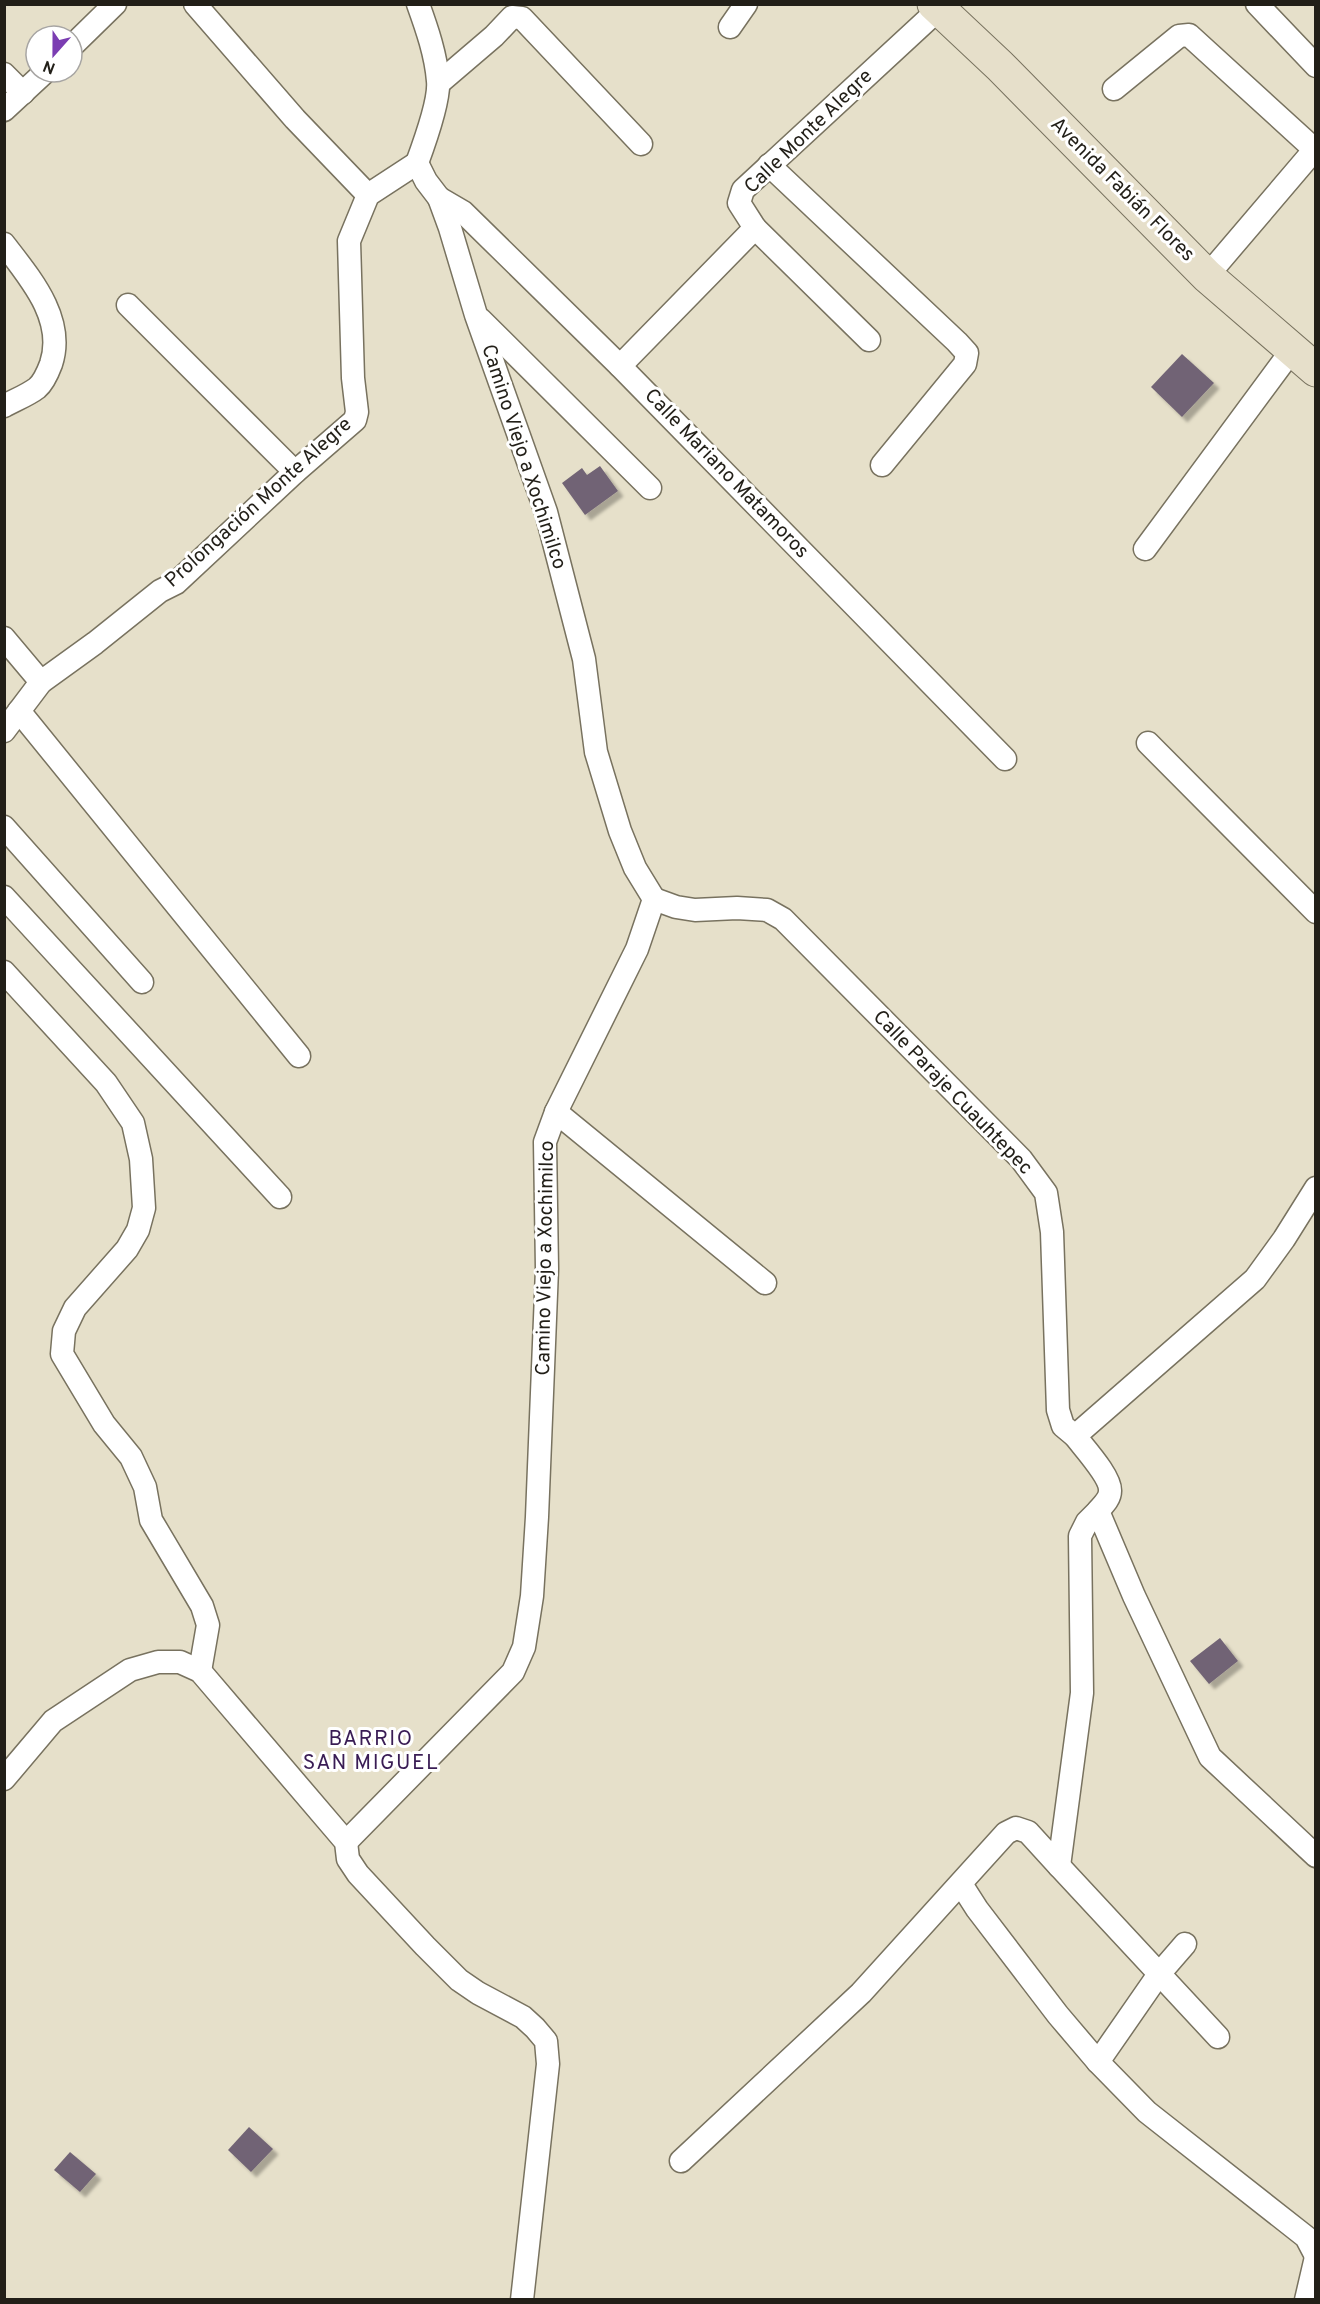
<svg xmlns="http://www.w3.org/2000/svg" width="1320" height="2304" viewBox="0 0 1320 2304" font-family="Overpass,sans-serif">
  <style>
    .building { fill: #716474; filter: url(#shadow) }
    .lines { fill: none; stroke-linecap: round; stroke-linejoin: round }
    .street-casing { stroke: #78725f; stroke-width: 25 }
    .secondary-casing { stroke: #78725f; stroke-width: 35 }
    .street { stroke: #fff; stroke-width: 22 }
    .secondary { stroke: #e6dfca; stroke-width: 33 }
    .labels { text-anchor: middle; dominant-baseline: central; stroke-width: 6; stroke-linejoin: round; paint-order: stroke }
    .street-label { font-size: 20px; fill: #221f18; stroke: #fff }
    .neighbourhood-label { font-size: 21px; letter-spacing: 1.5px; fill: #391c54; stroke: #fff }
  </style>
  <defs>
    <filter id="shadow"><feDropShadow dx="5.5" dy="5.5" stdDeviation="1.5" flood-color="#0004"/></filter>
  </defs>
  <rect width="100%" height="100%" fill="#e6e0ca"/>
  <g class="building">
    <polygon points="1182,354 1214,383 1182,417 1151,387"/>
    <polygon points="600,466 618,491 585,515 562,483 582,468 587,475"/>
    <polygon points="1220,1638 1238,1661 1209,1684 1190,1661"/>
    <polygon points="249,2127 273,2149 251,2172 228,2150"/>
    <polygon points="70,2152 96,2174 80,2192 54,2170"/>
  </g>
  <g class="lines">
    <g class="street-casing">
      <g id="street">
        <polyline points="195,4 295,119 368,195"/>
        <polyline points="1257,4 1316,66"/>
        <polyline points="730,27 746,4"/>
        <polyline points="72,46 115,4"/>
        <polyline points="4,74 23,93"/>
        <polyline points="439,83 494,36 512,17 522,18 641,144"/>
        <polyline points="1114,89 1179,36 1189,35 1314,149"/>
        <polyline points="4,110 45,72"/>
        <path d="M417 163C424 144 440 100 438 81 436 55 427 29 418 4"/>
        <polyline points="769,165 957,342 967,353 965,364 882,465"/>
        <polyline points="439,198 463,212 620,366 1005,759"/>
        <polyline points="755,228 869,340"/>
        <path d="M4 244C30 278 66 319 51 364 48 372 44 382 37 388 28 395 15 400 4 406"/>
        <polyline points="1207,276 1316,148"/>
        <polyline points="128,305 295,472"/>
        <polyline points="481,320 650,488"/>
        <polyline points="620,366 755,228 739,203 743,190 939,9"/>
        <polyline points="1145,549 1292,350"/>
        <polyline points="4,638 41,682"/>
        <polyline points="19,711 299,1056"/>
        <polyline points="4,731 41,682 95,643 160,591 176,583 295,472 355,420 357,412 353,378 349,241 368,195 417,163"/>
        <polyline points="1148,743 1316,912"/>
        <polyline points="4,827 142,982"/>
        <polyline points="4,897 280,1197"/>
        <polyline points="654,899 676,907 695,910 737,908 767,910 783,919 1021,1159 1046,1193 1052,1232 1058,1410 1063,1426 1075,1436 1255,1279 1284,1239 1316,1188"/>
        <polyline points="4,972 106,1083 133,1123 141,1159 144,1208 138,1230 127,1249 75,1308 64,1331 62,1354 104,1424 131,1457 145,1487 151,1520 202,1606 208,1625 200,1671"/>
        <polyline points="556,1112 765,1283"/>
        <path d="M1075 1436C1084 1448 1111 1477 1110 1491 1110 1499 1103 1505 1098 1511"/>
        <polyline points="4,1779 53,1721 130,1670 158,1662 180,1662 200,1671 346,1842 348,1859 358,1874 425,1946 459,1980 478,1993 523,2017 535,2028 546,2041 548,2064 522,2300"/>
        <polyline points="346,1842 513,1672 524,1647 532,1596 537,1517 547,1269 545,1142 556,1112 637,949 654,899 635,868 620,831 596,752 584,659 546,512 476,315 450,228 439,198 426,181 417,163"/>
        <polyline points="1059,1866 1218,2037"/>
        <polyline points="961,1884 977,1909 1058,2015 1098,2062 1147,2112 1306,2237 1316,2256"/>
        <polyline points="1098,2062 1159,1974 1185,1944"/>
        <polyline points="681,2161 861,1993 1006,1833 1016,1828 1028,1832 1059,1866 1082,1693 1080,1536 1087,1522 1098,1511 1134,1596 1210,1757 1316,1856"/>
        <polyline points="1306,2300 1316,2257"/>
      </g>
    </g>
    <g class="secondary-casing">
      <polyline id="secondary" points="934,4 1000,66 1207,276 1316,370"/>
    </g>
    <use href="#street" class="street"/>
    <use href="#secondary" class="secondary"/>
  </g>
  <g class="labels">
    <g class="street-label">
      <text transform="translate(809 132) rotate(-44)">Calle Monte Alegre</text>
      <text transform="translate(1122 190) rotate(45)">Avenida Fabián Flores</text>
      <text transform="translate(523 457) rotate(72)">Camino Viejo a Xochimilco</text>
      <text transform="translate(726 474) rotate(46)">Calle Mariano Matamoros</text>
      <text transform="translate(259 503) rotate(-42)">Prolongación Monte Alegre</text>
      <text transform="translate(952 1093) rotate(46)">Calle Paraje Cuauhtepec</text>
      <text transform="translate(546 1258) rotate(-89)">Camino Viejo a Xochimilco</text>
    </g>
    <g class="neighbourhood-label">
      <text x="371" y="1739">BARRIO<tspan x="371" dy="24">SAN MIGUEL</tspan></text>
    </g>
  </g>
  <rect width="1320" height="2304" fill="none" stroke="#221f18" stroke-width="12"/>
  <g transform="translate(54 54) rotate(201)"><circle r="28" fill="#ffffff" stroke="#a7a5a3" stroke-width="1.5"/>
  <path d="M0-4.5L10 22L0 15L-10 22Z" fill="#7b3db2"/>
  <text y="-9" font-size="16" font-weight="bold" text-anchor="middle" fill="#221f18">N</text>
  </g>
</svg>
